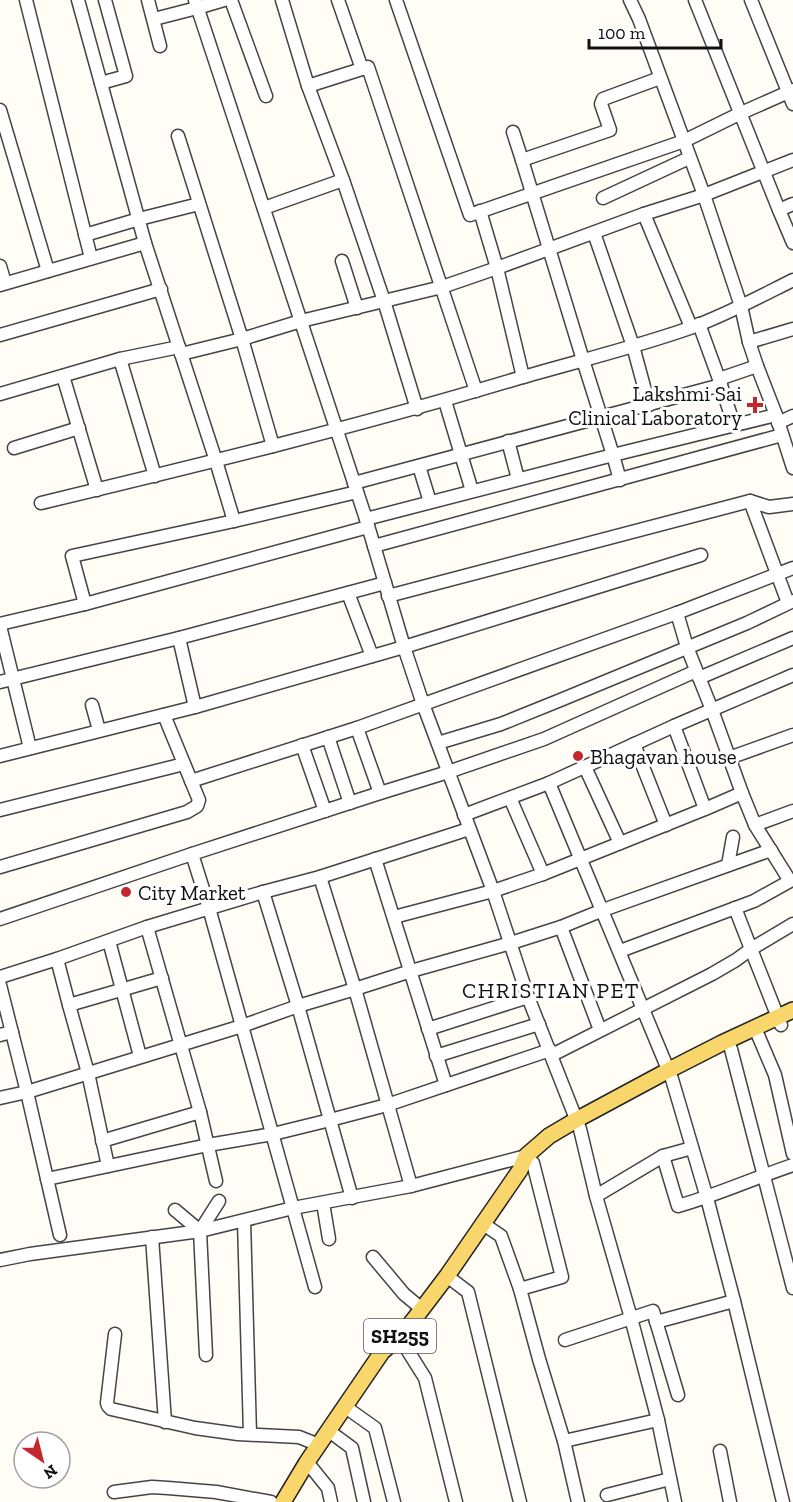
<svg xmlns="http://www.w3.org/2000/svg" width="793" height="1502" viewBox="0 0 793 1502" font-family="'Zilla Slab',serif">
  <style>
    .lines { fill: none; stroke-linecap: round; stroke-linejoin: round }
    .minor-casing { stroke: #444; stroke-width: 15 }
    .major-casing { stroke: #222; stroke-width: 18 }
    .minor { stroke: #fff; stroke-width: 12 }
    .major { stroke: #f9d66b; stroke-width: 15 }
    .poi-dot { fill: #c4262e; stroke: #fff; stroke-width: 2 }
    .labels { text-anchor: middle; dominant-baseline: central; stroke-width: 6; stroke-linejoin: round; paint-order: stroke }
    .shield { fill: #fff; stroke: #585858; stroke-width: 1.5 }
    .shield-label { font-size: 20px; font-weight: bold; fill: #111 }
    .poi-label { font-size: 21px; fill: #111; stroke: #fff; text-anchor: start }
    .neighbourhood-label { font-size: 22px; letter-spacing: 1.5px; fill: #111; stroke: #fff }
  </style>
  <rect width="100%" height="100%" fill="#fffdf5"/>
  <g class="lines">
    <g class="minor-casing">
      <g id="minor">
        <polyline points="26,0 91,258"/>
        <polyline points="78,0 145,243 216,461 234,521"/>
        <polyline points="148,0 160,46"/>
        <polyline points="195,0 366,519 404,647 423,704 493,891 528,997 580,1129 596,1196 631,1318 658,1420 675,1502"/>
        <polyline points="231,0 266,96"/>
        <polyline points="282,0 308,86 343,180 384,301 417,409"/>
        <polyline points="338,0 362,69"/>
        <polyline points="396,0 470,215 684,141 741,113 793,90"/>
        <polyline points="630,0 639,19 704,195 741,306 749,342 757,366 776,415 793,468"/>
        <polyline points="695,0 779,210"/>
        <polyline points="751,0 793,104"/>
        <polyline points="154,19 197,8 224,0"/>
        <polyline points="101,83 126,76 105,0"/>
        <polyline points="308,86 368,67 476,391"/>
        <polyline points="0,110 48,271"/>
        <polyline points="513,132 522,160 583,360 613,455 620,480"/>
        <polyline points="178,136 242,339 273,446"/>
        <polyline points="522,160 610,130 601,104 603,99 660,78"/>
        <polyline points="603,198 689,158"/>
        <polyline points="793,204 779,210 793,243"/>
        <polyline points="264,208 343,180"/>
        <polyline points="480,211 497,268 523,377"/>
        <polyline points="644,214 691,327"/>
        <polyline points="594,233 633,346 649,405"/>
        <polyline points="85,235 139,219 199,204"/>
        <polyline points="342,261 357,308"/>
        <polyline points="0,266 5,283"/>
        <polyline points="0,285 145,243"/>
        <polyline points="699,324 719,379"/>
        <polyline points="0,335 161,289"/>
        <polyline points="749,342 793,329"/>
        <polyline points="181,354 242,339 301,321 442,287 497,268 644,214 704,195 793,160"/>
        <polyline points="120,359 155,476"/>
        <polyline points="63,376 97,490"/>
        <polyline points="0,394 120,359 179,347"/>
        <polyline points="445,401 472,491"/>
        <polyline points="778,423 793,416"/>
        <polyline points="734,425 719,379 757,366"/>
        <polyline points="508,441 518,479"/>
        <polyline points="14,448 79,428"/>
        <polyline points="419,466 430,502"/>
        <polyline points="354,483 721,385"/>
        <polyline points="750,501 788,603"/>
        <path d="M41 503C200 465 359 426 516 379 574 362 633 348 690 328 726 315 759 297 793 280"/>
        <polyline points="366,519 613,455 776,415"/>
        <polyline points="374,546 782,435"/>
        <polyline points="348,593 372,656"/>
        <polyline points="388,596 750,501 769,507 793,504"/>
        <polyline points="85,604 72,556 234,521 357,492"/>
        <polyline points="677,613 687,647 712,710 742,793 755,825"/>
        <polyline points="0,624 85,604 368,527"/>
        <polyline points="0,626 30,748"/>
        <polyline points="179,638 195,707"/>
        <polyline points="699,678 793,638"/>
        <polyline points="0,682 179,638 385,583"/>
        <polyline points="92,705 99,730"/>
        <polyline points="674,726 705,809"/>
        <polyline points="357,728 380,793"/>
        <polyline points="328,737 350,803"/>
        <polyline points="438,743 501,724 563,699 747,623 793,601"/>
        <polyline points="634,744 666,825"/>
        <polyline points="302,745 325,811"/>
        <polyline points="0,756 195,707 404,647 701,555"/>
        <polyline points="729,758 793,735"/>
        <polyline points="585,767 620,843"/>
        <polyline points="191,781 357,728 677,613 793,568"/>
        <polyline points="549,783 672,1079 707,1198 734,1301 783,1502"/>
        <polyline points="510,798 543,874"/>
        <polyline points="0,810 184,764"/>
        <polyline points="464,815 549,783 674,726 793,675"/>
        <polyline points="192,854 209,908 315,1287"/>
        <polyline points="375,859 446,1085"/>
        <polyline points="728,865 733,837"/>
        <polyline points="0,867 187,812 197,806 199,800 164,715"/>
        <polyline points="320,877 355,989 298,1006 352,1198"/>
        <polyline points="394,917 493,891 543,874 705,809 742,793"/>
        <polyline points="0,919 192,854 380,793 448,772 544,739 696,671"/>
        <polyline points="147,927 200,1112 216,1181"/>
        <polyline points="561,927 600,1030"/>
        <polyline points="109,941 140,1056"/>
        <polyline points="620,951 754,901 790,881 755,825 793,811"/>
        <polyline points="57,959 69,1005 88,1073 108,1166"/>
        <polyline points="0,977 57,959 147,927 263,892 320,877 469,829"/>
        <polyline points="0,985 27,1092 60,1235"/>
        <polyline points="69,1005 162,978"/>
        <polyline points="781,1025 751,949 793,924"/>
        <polyline points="428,1029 528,997"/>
        <polyline points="0,1035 12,1032"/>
        <polyline points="758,1035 775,1075 793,1154"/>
        <polyline points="731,1049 793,1288"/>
        <polyline points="552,1055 712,974 736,960 751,949 735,908"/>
        <polyline points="436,1056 539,1024"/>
        <polyline points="0,1098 27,1092 242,1026 298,1006 263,892"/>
        <polyline points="102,1141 200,1112"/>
        <path d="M663 1156 678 1206C717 1195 754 1178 793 1165"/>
        <polyline points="47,1179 208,1145 273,1134 330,1120 387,1105 550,1050"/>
        <polyline points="411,1186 355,989 411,971 511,943 561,927 603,910 771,850"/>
        <polyline points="596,1196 663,1156 692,1148"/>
        <polyline points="323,1203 329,1239"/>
        <polyline points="175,1210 200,1231 219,1201"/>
        <polyline points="244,1221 250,1434"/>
        <polyline points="482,1223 501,1236 520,1289 539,1359 564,1441 578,1502"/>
        <polyline points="200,1231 206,1355"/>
        <polyline points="152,1237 165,1422"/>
        <polyline points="373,1257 404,1294 422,1309"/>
        <polyline points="0,1260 30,1254 200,1231 293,1208 411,1186 526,1156 533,1163 562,1277 520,1289"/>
        <polyline points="447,1276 468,1292 520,1502"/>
        <polyline points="656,1322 734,1301"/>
        <polyline points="404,1332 408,1351 425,1378 456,1502"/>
        <polyline points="115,1334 107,1403 108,1406 111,1409 195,1428 238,1434 299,1437 319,1445"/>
        <polyline points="565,1340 653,1311 678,1395"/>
        <polyline points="344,1406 375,1428 394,1502"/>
        <polyline points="329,1431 352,1448 364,1502"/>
        <polyline points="564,1441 658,1420"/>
        <polyline points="720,1451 730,1502"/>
        <polyline points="307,1462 328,1488 331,1502"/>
        <polyline points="114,1492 152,1487 168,1488 216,1492 271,1502"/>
        <polyline points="607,1495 670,1479"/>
      </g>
    </g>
    <g class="major-casing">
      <polyline id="major" points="283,1502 307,1462 382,1352 404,1332 422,1309 447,1276 520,1170 526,1156 549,1136 576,1120 669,1070 722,1043 793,1010"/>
    </g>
    <use href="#minor" class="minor"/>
    <use href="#major" class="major"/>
  </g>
  <g class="poi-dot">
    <path d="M752 396h6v6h6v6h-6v6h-6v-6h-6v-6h6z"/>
    <circle cx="578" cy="756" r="6"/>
    <circle cx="126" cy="892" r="6"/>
  </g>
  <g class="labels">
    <rect class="shield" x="364" y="1319" width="72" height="34" rx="4.5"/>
    <g class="shield-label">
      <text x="400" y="1336">SH255</text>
    </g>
    <g class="poi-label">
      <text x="742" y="393" text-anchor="end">Lakshmi Sai<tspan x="742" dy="24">Clinical Laboratory</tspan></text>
      <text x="590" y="756">Bhagavan house</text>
      <text x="138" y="892">City Market</text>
    </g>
    <g class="neighbourhood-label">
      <text x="551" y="990">CHRISTIAN PET</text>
    </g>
  </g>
  <g transform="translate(42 1460) rotate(145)"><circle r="28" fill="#ffffff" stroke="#a0a0a0" stroke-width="1.5"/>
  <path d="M0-4.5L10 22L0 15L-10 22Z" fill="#c4262e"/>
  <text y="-9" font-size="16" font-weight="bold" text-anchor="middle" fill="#111111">N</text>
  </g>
  <path d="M589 39v9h132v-9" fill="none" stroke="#111111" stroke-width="3"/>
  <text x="598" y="39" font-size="18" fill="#111111" stroke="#ffffff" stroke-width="4.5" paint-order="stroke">100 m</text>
</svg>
